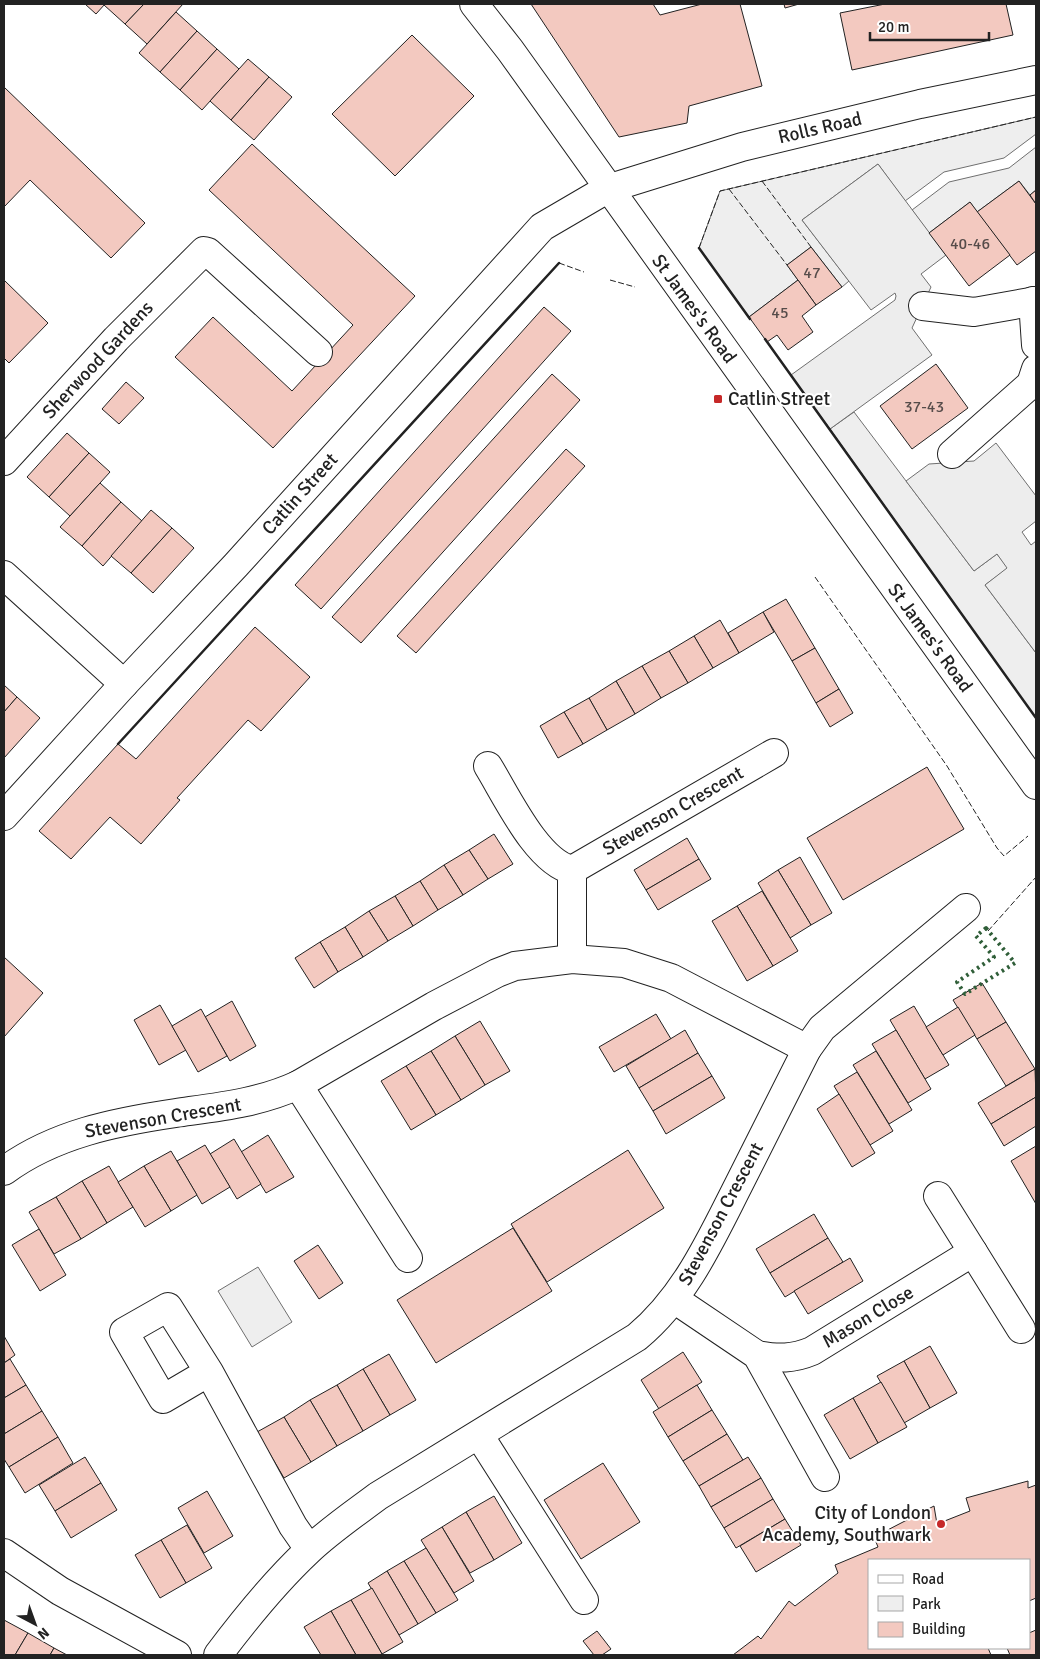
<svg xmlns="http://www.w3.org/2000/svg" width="1040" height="1659" viewBox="0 0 1040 1659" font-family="Signika,sans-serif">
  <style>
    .green { fill: #eee; stroke: #6f6f6f }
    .parking { fill: #ededed; stroke: #6f6f6f }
    .building { fill: #f3c9c0; stroke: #222 }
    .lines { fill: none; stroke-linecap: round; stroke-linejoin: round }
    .minor-casing { stroke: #222; stroke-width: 30 }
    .tertiary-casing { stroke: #222; stroke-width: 30 }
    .secondary-casing { stroke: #222; stroke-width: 30 }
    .minor { stroke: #fff; stroke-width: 28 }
    .tertiary { stroke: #fff; stroke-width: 28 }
    .secondary { stroke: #fff; stroke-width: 28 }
    .hedge { stroke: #2f5e38; stroke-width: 4; stroke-dasharray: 2.5 4; stroke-linecap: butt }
    .fence { stroke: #222; stroke-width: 1; stroke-dasharray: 6 2.5; stroke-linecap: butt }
    .wall { stroke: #222; stroke-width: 2.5 }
    .poi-dot { fill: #c62828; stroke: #fff; stroke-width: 2 }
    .labels { text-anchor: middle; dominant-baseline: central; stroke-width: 4; stroke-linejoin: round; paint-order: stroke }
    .number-label { font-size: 16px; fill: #564c4a }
    .street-label { font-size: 19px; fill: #222; stroke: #fff }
    .poi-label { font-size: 19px; fill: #222; stroke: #fff; text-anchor: start }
  </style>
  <rect width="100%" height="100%" fill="#fff"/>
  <g class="green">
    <polygon points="1036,117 1036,134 1004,158 944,172 905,201 878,164 802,220 849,281 842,287 811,247 787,265 798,280 749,317 699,248 720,191"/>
    <polygon points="1036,147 1036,190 1030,195 1019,181 977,212 970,202 929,233 912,210 949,182 1009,168"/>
    <polygon points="854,412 974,571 997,554 1008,568 985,585 1036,653 1036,718 830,429"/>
    <polygon points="258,1267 292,1322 252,1347 218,1291"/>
  </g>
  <g class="parking">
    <polygon points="878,164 946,255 921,274 931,287 912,328 932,355 830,429 791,375 895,300 896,296 895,293 871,310 802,220"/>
    <polygon points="996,443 1036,496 1036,521 1022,532 1031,545 1036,541 1036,653 985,585 1007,568 997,554 974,571 906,481 929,464 974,461"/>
  </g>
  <g class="building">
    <polygon points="85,4 105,4 96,14"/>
    <polygon points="105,4 144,4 125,24 104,5"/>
    <polygon points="144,4 183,4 147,44 125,24"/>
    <polygon points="531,4 653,4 660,15 702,4 740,4 762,86 689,106 687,123 619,137"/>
    <polygon points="784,4 799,4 785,8"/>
    <polygon points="885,4 1006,4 1013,35 852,70 840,13"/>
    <polygon points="176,12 197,31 160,72 139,53"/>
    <polygon points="197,31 217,49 180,90 160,72"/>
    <polygon points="412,35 474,96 395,176 332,114"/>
    <polygon points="217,49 239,69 202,110 180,90"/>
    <polygon points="248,59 269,77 231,120 210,101"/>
    <polygon points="269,77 292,97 254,140 231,120"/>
    <polygon points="4,87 145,223 111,258 30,180 4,207"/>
    <polygon points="252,144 415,296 273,448 175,357 213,317 292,391 353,325 209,190"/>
    <polygon points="1019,181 1036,204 1036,251 1017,265 977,212"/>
    <polygon points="1036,190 1036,204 1030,195"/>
    <polygon points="970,202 1010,255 969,286 929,233"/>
    <polygon points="811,247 842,287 816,305 787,265"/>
    <polygon points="4,280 48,323 9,363 4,358"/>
    <polygon points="798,280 816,305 802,316 813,332 788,350 777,335 767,342 749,317"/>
    <polygon points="544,307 571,331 321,609 295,585"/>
    <polygon points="936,364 968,408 912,449 880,406"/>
    <polygon points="552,374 580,400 361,643 332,617"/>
    <polygon points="126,382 144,398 119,424 102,409"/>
    <polygon points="67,433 89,453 49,497 27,477"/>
    <polygon points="566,449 585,466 416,653 397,636"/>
    <polygon points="89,453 110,472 70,516 49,497"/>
    <polygon points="100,483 121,502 82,546 60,527"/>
    <polygon points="121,502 142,521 103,566 82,546"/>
    <polygon points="151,510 172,528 131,573 111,556"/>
    <polygon points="172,528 194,548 153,593 131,573"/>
    <polygon points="786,599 815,648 792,661 763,612"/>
    <polygon points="763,612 774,632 739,653 728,633"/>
    <polygon points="720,620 739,653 713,668 694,636"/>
    <polygon points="255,627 310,677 261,731 248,720 177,798 180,800 141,844 110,817 71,859 39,831 118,744 136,759"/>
    <polygon points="694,636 713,668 688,683 669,651"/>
    <polygon points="815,648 839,689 816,703 792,661"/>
    <polygon points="669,651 688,683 661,698 642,666"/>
    <polygon points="642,666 661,698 635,714 616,681"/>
    <polygon points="616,681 635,714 607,730 589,698"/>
    <polygon points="4,685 17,697 4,712"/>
    <polygon points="839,689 853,713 830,727 816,703"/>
    <polygon points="17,697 40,718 4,758 4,712"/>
    <polygon points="589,698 607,730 583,744 564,712"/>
    <polygon points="564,712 583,744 558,758 540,726"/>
    <polygon points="927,767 964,829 843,900 807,838"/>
    <polygon points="494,834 513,864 488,879 469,850"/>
    <polygon points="687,838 699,859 646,890 634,870"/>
    <polygon points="469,850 488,879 463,895 444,865"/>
    <polygon points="800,857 832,913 811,925 778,870"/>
    <polygon points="699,859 711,879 658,910 646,890"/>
    <polygon points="444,865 463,895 438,910 420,881"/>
    <polygon points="778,870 811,925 790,938 758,883"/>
    <polygon points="420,881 438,910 413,926 395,896"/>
    <polygon points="762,891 798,951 773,966 737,906"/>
    <polygon points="395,896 413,926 388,941 369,911"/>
    <polygon points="737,906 773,966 747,981 712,921"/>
    <polygon points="369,911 388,941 363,957 345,927"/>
    <polygon points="345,927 363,957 338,972 320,942"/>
    <polygon points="320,942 338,972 314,988 295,958"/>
    <polygon points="4,957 43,993 4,1037"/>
    <polygon points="982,983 1006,1022 977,1039 953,1000"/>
    <polygon points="232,1001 256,1046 230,1061 205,1017"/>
    <polygon points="160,1005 186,1050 159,1065 134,1020"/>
    <polygon points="914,1006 949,1065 925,1079 890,1020"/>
    <polygon points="958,1007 975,1035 943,1055 926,1027"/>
    <polygon points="201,1009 227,1056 198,1072 172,1026"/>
    <polygon points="656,1014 671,1039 614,1072 599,1047"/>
    <polygon points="480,1021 510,1071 485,1085 455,1036"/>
    <polygon points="1006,1022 1035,1069 1006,1086 977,1039"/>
    <polygon points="685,1030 698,1053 639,1088 626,1066"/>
    <polygon points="896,1030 931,1089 908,1103 872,1044"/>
    <polygon points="455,1036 485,1085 461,1100 431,1051"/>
    <polygon points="431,1051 461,1100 436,1115 406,1066"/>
    <polygon points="876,1051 912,1110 889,1124 853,1065"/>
    <polygon points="698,1053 712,1076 653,1111 639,1088"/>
    <polygon points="406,1066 436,1115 411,1130 381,1081"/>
    <polygon points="1035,1069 1036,1097 991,1124 978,1103"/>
    <polygon points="857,1072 893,1131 870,1145 834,1086"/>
    <polygon points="712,1076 725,1098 666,1134 653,1111"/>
    <polygon points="839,1094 875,1153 852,1167 817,1109"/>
    <polygon points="1036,1097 1036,1126 1004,1146 991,1124"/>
    <polygon points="268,1135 294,1177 266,1193 241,1152"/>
    <polygon points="234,1139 261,1184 237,1199 210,1154"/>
    <polygon points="205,1145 230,1187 202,1204 177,1161"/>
    <polygon points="1036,1146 1036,1204 1011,1161"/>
    <polygon points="628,1150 664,1208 547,1282 511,1224"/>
    <polygon points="171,1151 197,1195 171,1211 144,1166"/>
    <polygon points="109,1166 133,1207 107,1223 82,1181"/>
    <polygon points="144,1166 171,1211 145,1227 118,1182"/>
    <polygon points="82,1181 107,1223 81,1239 56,1197"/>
    <polygon points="56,1197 81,1239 54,1254 29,1212"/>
    <polygon points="814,1214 828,1238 770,1273 756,1249"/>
    <polygon points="513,1228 552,1291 436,1363 397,1300"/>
    <polygon points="39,1229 66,1275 40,1291 12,1245"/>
    <polygon points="828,1238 843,1262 785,1297 770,1273"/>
    <polygon points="318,1245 343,1283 319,1299 294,1261"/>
    <polygon points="850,1258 863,1281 808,1314 794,1291"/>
    <polygon points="4,1336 15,1355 4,1363"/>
    <polygon points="930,1346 957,1393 930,1408 904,1361"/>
    <polygon points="683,1352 702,1382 659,1409 641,1380"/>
    <polygon points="389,1354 416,1400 390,1415 363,1369"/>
    <polygon points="10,1359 26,1385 4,1398 4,1363"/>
    <polygon points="904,1361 930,1408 904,1423 877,1376"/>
    <polygon points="363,1369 390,1415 363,1431 337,1385"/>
    <polygon points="881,1382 907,1427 878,1443 853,1398"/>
    <polygon points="26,1385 42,1411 4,1434 4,1398"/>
    <polygon points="337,1385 363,1431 337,1446 310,1400"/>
    <polygon points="697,1385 712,1410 668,1437 653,1412"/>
    <polygon points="853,1398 878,1443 850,1459 824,1415"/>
    <polygon points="310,1400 337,1446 311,1462 284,1417"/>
    <polygon points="712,1410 727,1434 683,1461 668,1437"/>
    <polygon points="42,1411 58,1437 9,1467 4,1459 4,1434"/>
    <polygon points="284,1417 311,1462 284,1478 257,1432"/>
    <polygon points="727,1434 743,1460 699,1486 683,1461"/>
    <polygon points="58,1437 73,1463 25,1493 9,1467"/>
    <polygon points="85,1457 101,1483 55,1511 39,1485"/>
    <polygon points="748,1457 761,1478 711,1507 699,1486"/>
    <polygon points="603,1463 640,1522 581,1559 544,1500"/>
    <polygon points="761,1478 773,1499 724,1528 711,1507"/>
    <polygon points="1028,1481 1028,1488 1036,1485 1036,1598 1029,1601 1029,1560 869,1560 869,1648 988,1648 991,1655 733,1655 758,1636 761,1639 789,1601 795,1606 838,1573 835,1565 878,1547 874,1537 934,1506 937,1524 970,1511 966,1498"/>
    <polygon points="101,1483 117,1510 71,1538 55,1511"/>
    <polygon points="207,1491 233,1536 204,1553 178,1508"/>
    <polygon points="494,1496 522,1543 494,1560 466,1512"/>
    <polygon points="773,1499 785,1519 736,1548 724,1528"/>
    <polygon points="466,1512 494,1560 470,1573 442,1527"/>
    <polygon points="785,1519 801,1545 756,1572 740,1546"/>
    <polygon points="187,1525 212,1568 186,1583 161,1540"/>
    <polygon points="442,1527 474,1581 454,1593 421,1540"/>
    <polygon points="161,1540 186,1583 160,1598 135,1555"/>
    <polygon points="426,1548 458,1600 436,1613 404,1561"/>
    <polygon points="404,1561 436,1613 418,1624 387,1571"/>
    <polygon points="387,1571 418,1624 399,1635 368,1583"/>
    <polygon points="372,1588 403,1642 382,1654 351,1600"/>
    <polygon points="351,1600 382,1654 380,1655 356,1655 331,1611"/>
    <polygon points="331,1611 356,1655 321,1655 304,1627"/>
    <polygon points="4,1620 28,1633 15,1655 4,1655"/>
    <polygon points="1036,1630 1036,1655 1010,1655 1007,1648 1029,1648 1029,1633"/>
    <polygon points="597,1631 611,1649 602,1655 594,1655 583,1641"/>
    <polygon points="28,1633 54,1648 50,1655 15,1655"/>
    <polygon points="54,1648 67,1655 50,1655"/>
  </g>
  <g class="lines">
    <g class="minor-casing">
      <g id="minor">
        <polyline points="1033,301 1036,345"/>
        <polyline points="923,306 974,312 1036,301"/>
        <polyline points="952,454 1031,384 1036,369"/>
        <polyline points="4,461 116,339 204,251 208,252 318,352"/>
        <polyline points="4,575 124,684"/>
        <path d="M488 766C507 797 537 862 572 870V959"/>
        <polyline points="572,870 774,753"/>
        <polyline points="298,1085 408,1258"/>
        <path d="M4 1171C54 1134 115 1122 176 1113 218 1107 259 1103 298 1085L434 1006 497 973 515 966 572 959 624 963 671 978 807 1049"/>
        <polyline points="938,1196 973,1252"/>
        <polyline points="674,1299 757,1355 825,1477"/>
        <path d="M757 1355C778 1359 793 1359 812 1351L973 1252 1021 1329"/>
        <polyline points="209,1372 163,1399 124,1332 168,1307 209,1372 293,1526 309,1549"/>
        <polyline points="479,1435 584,1600"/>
        <polyline points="4,1553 60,1591 177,1655"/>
        <path d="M218 1655C245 1619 275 1582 308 1551 329 1531 354 1514 378 1496L637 1337C685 1297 710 1241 738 1186 761 1140 784 1095 807 1049L822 1028 966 908"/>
      </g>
    </g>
    <g class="tertiary-casing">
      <polyline id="tertiary" points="474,4 510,50 1036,785"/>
    </g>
    <g class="secondary-casing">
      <polyline id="secondary" points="4,816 124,684 236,565 542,227 607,189 742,147 920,104 1036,80"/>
    </g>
    <use href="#minor" class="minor"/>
    <use href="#tertiary" class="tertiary"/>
    <use href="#secondary" class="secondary"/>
    <polygon class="hedge" points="986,928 1015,963 965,994 957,982 994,957 976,936"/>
    <g class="fence">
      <polyline points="762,181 811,247"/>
      <polyline points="729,189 787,265"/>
      <polyline points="699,248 720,191 1036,117"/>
      <polyline points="559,263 584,272"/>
      <polyline points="610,280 635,287"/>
      <polyline points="815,577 947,766 997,848 1004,856 1028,836"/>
      <polyline points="988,931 1036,877"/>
    </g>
    <g class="wall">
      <polyline points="699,248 750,319"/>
      <polyline points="765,339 1036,718"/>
      <polyline points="118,744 559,263"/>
    </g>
  </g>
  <g class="poi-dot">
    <rect x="713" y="394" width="10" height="10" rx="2.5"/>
    <circle cx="941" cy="1524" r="5"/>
  </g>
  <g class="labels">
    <g class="number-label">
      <text x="970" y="244">40-46</text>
      <text x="812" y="273">47</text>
      <text x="780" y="313">45</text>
      <text x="924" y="407">37-43</text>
    </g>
    <g class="street-label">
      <text transform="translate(820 128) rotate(-13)">Rolls Road</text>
      <text transform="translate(694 309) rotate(54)">St James's Road</text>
      <text transform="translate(98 360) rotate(-47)">Sherwood Gardens</text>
      <text transform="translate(300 494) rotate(-48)">Catlin Street</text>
      <text transform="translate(930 638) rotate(54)">St James's Road</text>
      <text transform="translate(673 811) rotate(-30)">Stevenson Crescent</text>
      <text transform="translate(163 1118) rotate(-10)">Stevenson Crescent</text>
      <text transform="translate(721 1214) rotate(-62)">Stevenson Crescent</text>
      <text transform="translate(868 1317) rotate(-31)">Mason Close</text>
    </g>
    <g class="poi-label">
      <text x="728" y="399">Catlin Street</text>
      <text x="931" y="1513" text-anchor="end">City of London<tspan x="931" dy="22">Academy, Southwark</tspan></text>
    </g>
  </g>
  <rect width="1040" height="1659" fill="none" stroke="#222222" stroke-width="10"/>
  <rect x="868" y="1559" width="162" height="90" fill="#ffffff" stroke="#a7a7a7"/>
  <rect x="878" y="1575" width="25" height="8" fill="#ffffff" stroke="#a7a7a7"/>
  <text x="912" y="1584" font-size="15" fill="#222222">Road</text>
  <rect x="878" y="1596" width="25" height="15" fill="#eeeeee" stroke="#a7a7a7"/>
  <text x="912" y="1609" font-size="15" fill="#222222">Park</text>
  <rect x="878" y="1622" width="25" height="15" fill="#f3c9c0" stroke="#a7a7a7"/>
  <text x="912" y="1634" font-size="15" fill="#222222">Building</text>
  <g transform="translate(35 1624) rotate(139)" stroke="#ffffff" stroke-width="4" paint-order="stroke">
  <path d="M0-4L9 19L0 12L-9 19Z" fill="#222222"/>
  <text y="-8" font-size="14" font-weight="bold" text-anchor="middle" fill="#222222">N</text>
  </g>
  <path d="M870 32v8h119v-8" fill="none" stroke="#222222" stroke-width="2.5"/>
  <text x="878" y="32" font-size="15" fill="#222222" stroke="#ffffff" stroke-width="4" paint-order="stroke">20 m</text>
</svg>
